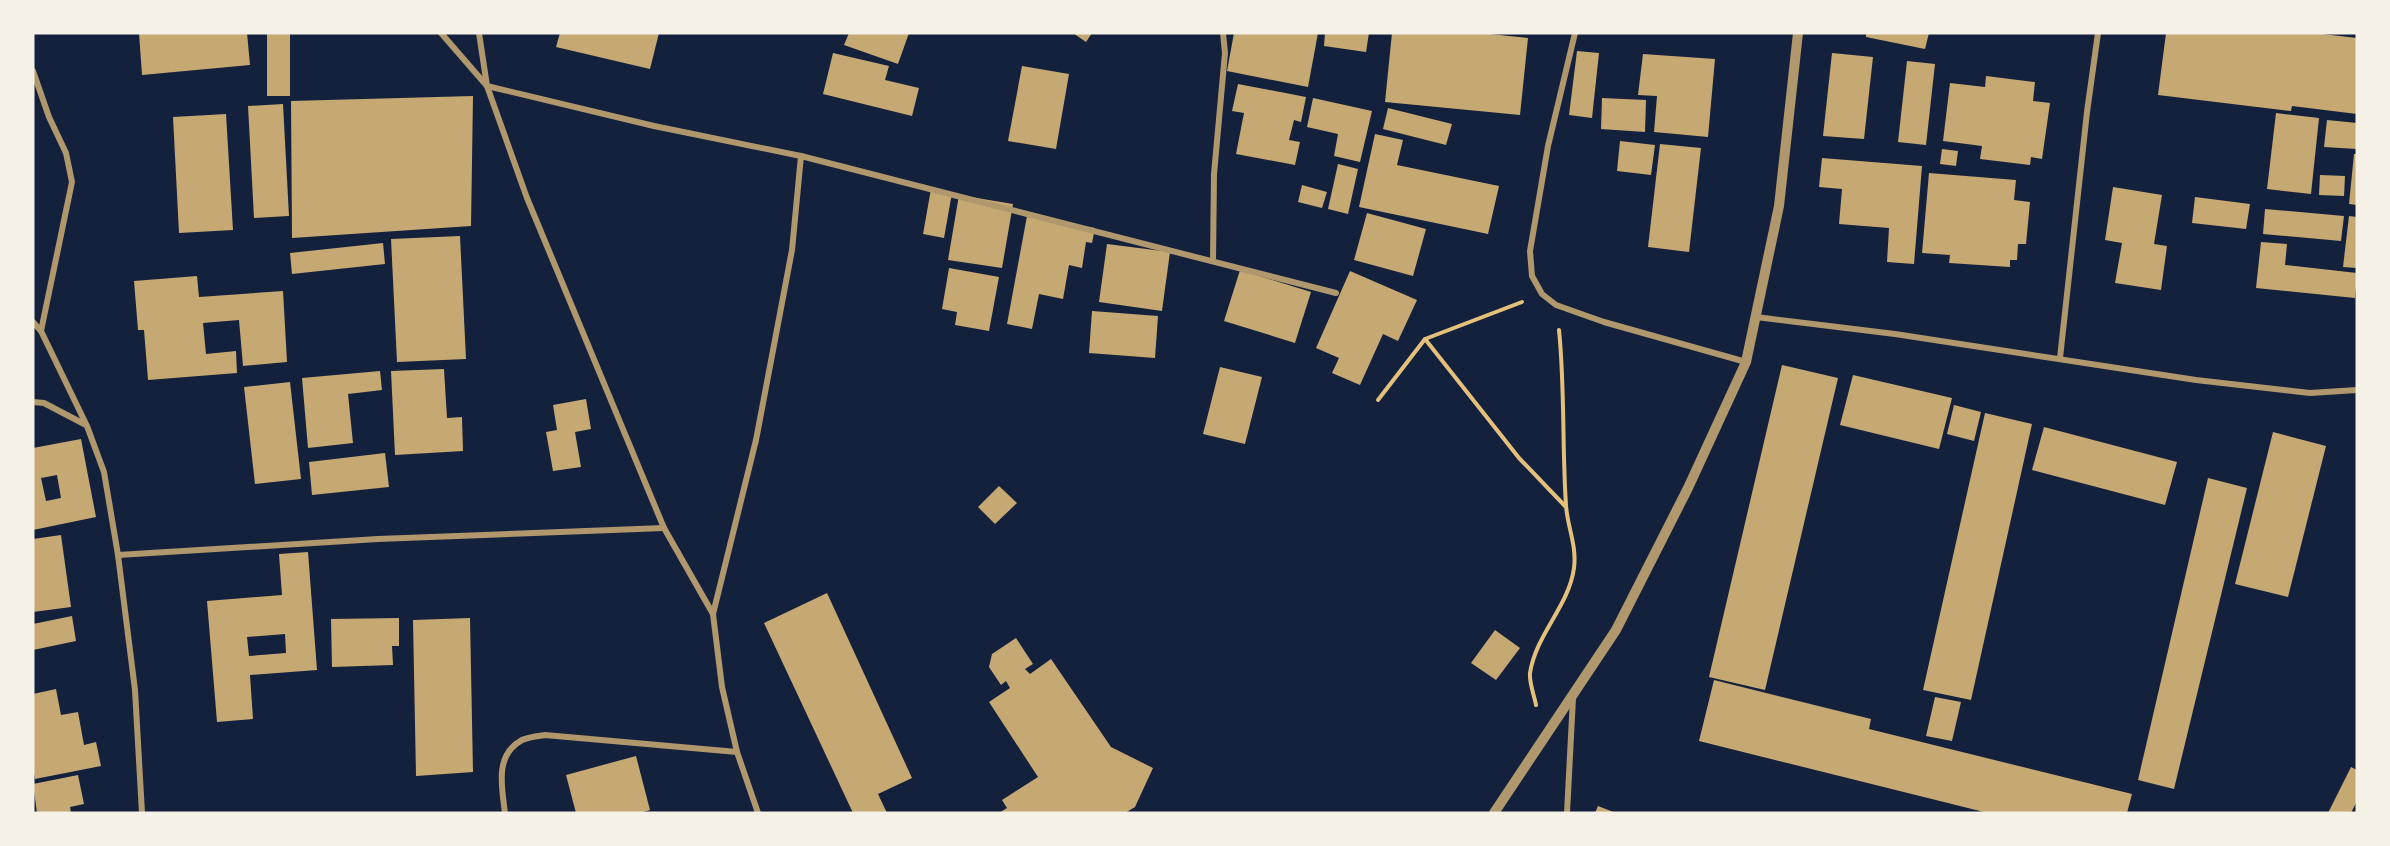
<svg xmlns="http://www.w3.org/2000/svg" width="2390" height="846" viewBox="0 0 2390 846" font-family="'Titillium Web',sans-serif">
  <style>
    .building { fill: #c6a872; fill-rule: evenodd }
    .lines { fill: none; stroke-linecap: round; stroke-linejoin: round }
    .path { stroke: #e5c07b; stroke-width: 4 }
    .minor { stroke: #b1986c; stroke-width: 6 }
    .tertiary { stroke: #b1986c; stroke-width: 10 }
  </style>
  <rect width="100%" height="100%" fill="#14213d"/>
  <g class="building">
    <polygon points="139,33 247,33 250,65 142,75"/>
    <rect x="267" y="33" width="23" height="63"/>
    <polygon points="560,33 659,33 650,69 556,47"/>
    <polygon points="849,33 909,33 898,64 844,45"/>
    <polygon points="1073,33 1092,33 1086,42"/>
    <polygon points="1234,33 1318,33 1308,87 1227,71"/>
    <polygon points="1325,33 1369,33 1366,52 1324,46"/>
    <polygon points="1392,33 1480,33 1528,38 1520,115 1385,102"/>
    <polygon points="1866,33 1929,33 1925,49 1866,37"/>
    <polygon points="2166,33 2314,33 2357,38 2357,114 2292,106 2291,111 2158,95"/>
    <polygon points="1577,51 1599,53 1592,118 1569,115"/>
    <polygon points="833,53 889,66 885,80 919,88 912,116 823,94"/>
    <polygon points="1832,53 1873,57 1864,139 1823,136"/>
    <polygon points="1643,54 1715,59 1708,137 1654,132 1657,96 1638,95"/>
    <polygon points="1907,61 1935,64 1926,145 1898,142"/>
    <polygon points="1022,66 1069,74 1056,149 1008,141"/>
    <polygon points="1986,76 2035,82 2033,101 2050,103 2042,159 2031,157 2030,165 1980,159 1982,146 1943,141 1950,83 1985,87"/>
    <polygon points="1238,84 1306,97 1301,122 1294,120 1289,140 1300,142 1295,165 1236,154 1244,113 1232,111"/>
    <polygon points="473,96 471,226 292,238 291,101"/>
    <polygon points="1313,98 1372,111 1360,162 1334,156 1338,134 1307,127"/>
    <polygon points="1602,98 1646,100 1645,132 1601,129"/>
    <polygon points="283,104 289,216 254,218 248,106"/>
    <polygon points="1388,108 1452,124 1446,145 1383,129"/>
    <polygon points="2276,113 2319,118 2311,194 2267,189"/>
    <polygon points="226,114 233,230 179,233 173,117"/>
    <polygon points="2327,120 2357,123 2357,149 2324,147"/>
    <polygon points="1375,134 1403,140 1397,165 1499,186 1488,234 1359,207"/>
    <polygon points="1620,141 1655,145 1651,175 1617,171"/>
    <polygon points="1660,144 1701,148 1689,252 1648,247"/>
    <polygon points="1942,149 1958,151 1956,166 1940,164"/>
    <polygon points="2354,154 2357,154 2357,205 2349,204"/>
    <polygon points="1822,158 1922,166 1914,264 1887,262 1889,228 1839,224 1842,189 1819,187"/>
    <polygon points="1338,164 1358,169 1348,214 1328,209"/>
    <polygon points="1929,173 2016,180 2014,200 2030,202 2026,244 2018,244 2017,260 2010,260 2010,267 1949,263 1950,255 1922,253"/>
    <polygon points="2320,175 2345,176 2344,196 2319,195"/>
    <polygon points="1302,185 1327,192 1322,208 1298,202"/>
    <polygon points="2113,187 2162,195 2154,244 2167,246 2161,290 2115,283 2122,243 2105,240"/>
    <polygon points="931,189 952,193 944,238 923,234"/>
    <polygon points="959,195 1013,204 1002,268 948,260"/>
    <polygon points="2195,197 2250,204 2246,229 2192,223"/>
    <polygon points="2265,209 2344,216 2341,241 2263,234"/>
    <polygon points="1367,213 1426,229 1413,276 1354,260"/>
    <polygon points="1027,216 1095,228 1092,243 1086,242 1082,268 1069,265 1063,299 1039,294 1032,329 1007,324"/>
    <polygon points="2349,216 2357,217 2357,268 2343,267"/>
    <polygon points="460,236 466,359 397,362 391,239"/>
    <polygon points="2261,242 2287,244 2285,265 2357,273 2355,298 2256,288"/>
    <polygon points="383,243 385,264 292,274 290,253"/>
    <polygon points="1107,244 1170,252 1162,311 1099,302"/>
    <polygon points="949,268 999,277 989,331 955,325 957,312 942,309"/>
    <polygon points="1240,270 1311,292 1295,343 1224,321"/>
    <polygon points="1350,271 1417,300 1398,341 1383,334 1360,385 1332,373 1339,358 1316,348"/>
    <polygon points="197,276 199,297 283,291 287,362 243,366 239,320 203,323 206,354 236,351 237,373 148,380 144,330 138,330 134,281"/>
    <polygon points="1092,311 1158,316 1155,358 1089,353"/>
    <polygon points="1782,365 1838,378 1765,690 1709,677"/>
    <polygon points="1220,367 1262,377 1245,444 1203,434"/>
    <polygon points="444,369 447,418 462,417 463,451 395,455 391,371"/>
    <polygon points="380,371 382,390 348,394 353,443 308,448 302,378"/>
    <polygon points="1853,375 1952,398 1939,449 1840,425"/>
    <polygon points="290,382 301,479 255,484 244,387"/>
    <polygon points="586,399 591,429 575,432 581,467 553,471 546,432 557,430 553,405"/>
    <polygon points="1954,405 1981,412 1974,441 1947,434"/>
    <polygon points="1985,413 2032,424 1971,700 1923,690"/>
    <polygon points="2044,427 2177,462 2165,505 2032,470"/>
    <polygon points="2273,432 2326,446 2288,597 2235,584"/>
    <path d="M81 439 96 517 33 530V448ZM57 475 61 498 46 501 41 478Z"/>
    <polygon points="385,453 389,487 312,495 309,462"/>
    <polygon points="2208,478 2247,488 2174,789 2138,780"/>
    <polygon points="999,486 1017,503 995,524 978,507"/>
    <polygon points="61,535 71,607 33,612 33,539"/>
    <path d="M308 552 317 670 250 675 253 719 217 722 207 601 282 595 279 554ZM285 634 286 653 249 656 247 637Z"/>
    <polygon points="827,593 912,778 878,794 887,813 853,813 764,623"/>
    <polygon points="72,616 76,641 33,650 33,624"/>
    <polygon points="399,618 399,646 392,646 393,665 332,667 331,619"/>
    <polygon points="470,618 473,772 416,776 413,620"/>
    <polygon points="1495,630 1520,648 1496,680 1471,663"/>
    <polygon points="1016,638 1033,664 1025,669 1030,674 1051,659 1111,747 1153,768 1135,807 1125,813 999,813 1007,808 1002,800 1038,777 989,702 1010,688 1006,681 1001,685 989,667 992,654"/>
    <polygon points="1714,680 1871,719 1869,729 2132,794 2127,813 1988,813 1699,741"/>
    <polygon points="56,689 61,715 78,712 84,745 96,742 101,766 35,779 33,768 33,694"/>
    <polygon points="1935,697 1961,702 1952,741 1926,736"/>
    <polygon points="636,756 650,810 640,813 576,813 566,775"/>
    <polygon points="2351,767 2357,770 2357,801 2351,813 2328,813"/>
    <polygon points="78,775 84,804 70,807 71,813 37,813 33,784"/>
    <polygon points="1598,806 1616,813 1595,813"/>
  </g>
  <g class="lines">
    <g class="path">
      <polyline points="1425,339 1519,458 1565,506"/>
      <polyline points="1378,400 1425,339 1522,302"/>
      <path d="M1536 705C1534 695 1529 682 1530 673 1536 634 1569 606 1574 568 1577 545 1567 526 1566 505 1562 447 1565 388 1559 330"/>
    </g>
    <g class="minor">
      <polyline points="441,33 487,86 654,126 801,156 1336,293"/>
      <polyline points="479,33 487,86 527,198 664,528 713,614"/>
      <polyline points="1575,33 1548,146 1530,251 1532,276 1542,294 1556,305 1604,322 1746,362"/>
      <polyline points="33,71 49,117 66,153 72,182 41,331"/>
      <polyline points="1213,261 1214,174 1225,53 1223,33"/>
      <polyline points="1756,317 1895,334 2196,380 2310,393 2357,390"/>
      <polyline points="33,322 41,331 87,426 104,472 118,555 135,690 142,813"/>
      <polyline points="2060,358 2087,112 2098,33"/>
      <polyline points="33,402 44,403 86,425"/>
      <polyline points="118,555 378,539 664,528"/>
      <path d="M505 813C502 788 494 755 522 740 528 737 538 736 545 735L737 752"/>
      <polyline points="758,813 737,752 722,687 713,614 756,440 792,250 801,156"/>
      <polyline points="1567,813 1573,698"/>
    </g>
    <polyline class="tertiary" points="1494,813 1616,630 1688,488 1746,362 1779,206 1798,33"/>
  </g>
  <rect width="2390" height="846" fill="none" stroke="#f6f1e7" stroke-width="69"/>
</svg>
